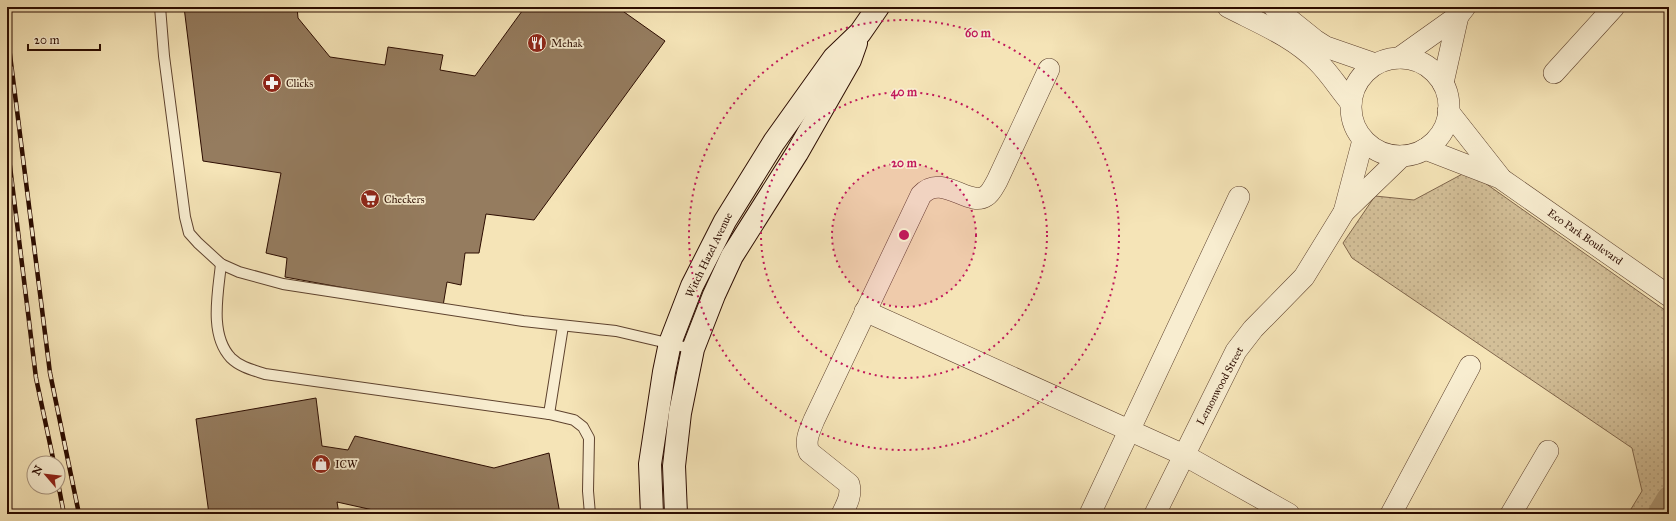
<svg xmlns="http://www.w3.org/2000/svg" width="1676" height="521" viewBox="0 0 1676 521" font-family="'IM FELL Great Primer',serif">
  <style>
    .grass { fill: url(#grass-dots); stroke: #80664c }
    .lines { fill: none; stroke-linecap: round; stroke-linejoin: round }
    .canal { stroke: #b19b79; stroke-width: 25 }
    .building { fill: #957c5f; stroke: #2c0c00 }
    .lane-casing { stroke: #5e422e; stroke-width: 12 }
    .street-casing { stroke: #5e422e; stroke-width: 22 }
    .secondary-casing { stroke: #2c0c00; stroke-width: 24 }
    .lane { stroke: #f8edd0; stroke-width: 10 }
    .street { stroke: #f8edd0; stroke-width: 21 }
    .secondary { stroke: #f8edd0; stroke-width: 22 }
    .rail-casing { stroke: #2c0c00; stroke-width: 4.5 }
    .rail { stroke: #f8edd0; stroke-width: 3; stroke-dasharray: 9; stroke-linecap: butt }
    .ring { fill: none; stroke: #c2185b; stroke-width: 2; stroke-dasharray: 2 4 }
    .labels { text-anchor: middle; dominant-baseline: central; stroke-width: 3.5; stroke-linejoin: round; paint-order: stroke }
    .poi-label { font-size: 11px; fill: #2c0c00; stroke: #f8edd0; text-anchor: start }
    .street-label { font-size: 11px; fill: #2c0c00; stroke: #f8edd0 }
    .centre { fill: #c2185b; stroke: #f8edd0; stroke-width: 2 }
    .ring-label { font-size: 12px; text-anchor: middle; font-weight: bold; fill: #c2185b; stroke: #f8edd0; stroke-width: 3.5; stroke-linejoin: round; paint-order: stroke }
  </style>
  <defs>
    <pattern id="grass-dots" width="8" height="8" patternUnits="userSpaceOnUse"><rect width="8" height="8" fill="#d3bf98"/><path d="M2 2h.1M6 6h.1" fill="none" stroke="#b5a381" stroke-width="1.8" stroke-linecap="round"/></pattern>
  </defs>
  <rect width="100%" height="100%" fill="#f5e4b7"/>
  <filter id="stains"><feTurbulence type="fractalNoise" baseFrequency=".005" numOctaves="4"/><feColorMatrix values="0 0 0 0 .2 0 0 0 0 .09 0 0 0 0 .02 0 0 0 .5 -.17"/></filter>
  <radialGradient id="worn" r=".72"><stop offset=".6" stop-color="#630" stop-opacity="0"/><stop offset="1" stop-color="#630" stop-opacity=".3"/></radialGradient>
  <polygon class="grass" points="1468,171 1669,313 1669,514 1628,514 1642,491 1632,448 1352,258 1343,243 1375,196 1414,200"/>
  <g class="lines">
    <polyline class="canal" points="1660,514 1669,499"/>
  </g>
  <g class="building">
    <polygon points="184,7 297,7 298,18 330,57 385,65 388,47 443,55 440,70 475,76 525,7 617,7 665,41 534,220 486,214 479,253 465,253 461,285 447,282 443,306 285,277 287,258 266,253 281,173 203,161"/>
    <polygon points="316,398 322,446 348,450 355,436 494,468 549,453 560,514 391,514 337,502 339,514 209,514 196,419"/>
  </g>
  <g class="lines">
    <g class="lane-casing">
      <g id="lane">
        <polyline points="160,7 164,56 185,217 189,233 198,243 221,264 239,272 283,284 523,321 616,331 693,349"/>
        <path d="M221 264C218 293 209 335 231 358 240 367 253 370 265 374L549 414 574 420 583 427 589 438 588 491 590 514"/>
        <polyline points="549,414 563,326"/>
      </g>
    </g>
    <g class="street-casing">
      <g id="street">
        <path d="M1228 7C1259 23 1294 37 1318 62 1330 74 1340 90 1351 103"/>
        <polyline points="1274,7 1315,40 1326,47 1375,64"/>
        <polyline points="1399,58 1458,16 1465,7"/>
        <circle cx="1400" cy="107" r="49"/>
        <polyline points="1554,73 1614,7"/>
        <polyline points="1443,83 1458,16"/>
        <polyline points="1448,111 1500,177"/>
        <polyline points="1425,149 1500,178 1669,296"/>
        <polyline points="1344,212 1363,140"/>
        <polyline points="865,311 1184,455 1289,514"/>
        <path d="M842 514C847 504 852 495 849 484L809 452C804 441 810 430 814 420L921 195C942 172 969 208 986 196 991 193 994 186 997 181L1049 69"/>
        <polyline points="1090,514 1239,197"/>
        <polyline points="1155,514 1236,351 1253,329 1304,277 1344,212 1402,156"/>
        <polyline points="1391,514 1470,366"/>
        <polyline points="1511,514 1548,451"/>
      </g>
    </g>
    <g class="secondary-casing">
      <g id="secondary">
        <polyline points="652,514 650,464 664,372 670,343 692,286 725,221 774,142 834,58 860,33 878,7"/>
        <polyline points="676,514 674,466 680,413 693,349 714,295 732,256 797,153 850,60 856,43"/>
      </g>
    </g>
    <use href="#lane" class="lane"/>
    <use href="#street" class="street"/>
    <use href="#secondary" class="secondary"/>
    <g class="rail-casing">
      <g id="rail">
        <polyline points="7,31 50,373 79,514"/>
        <polyline points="7,142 36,378 54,463"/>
        <polyline points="58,483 64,514"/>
      </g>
    </g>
    <use href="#rail" class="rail"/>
  </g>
  <circle cx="904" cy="235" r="72" fill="#c2185b" fill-opacity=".12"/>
  <g class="ring">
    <circle cx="904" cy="235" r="72"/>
    <circle cx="904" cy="235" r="143"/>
    <circle cx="904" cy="235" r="215"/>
  </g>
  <defs>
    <g id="restaurant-disc" transform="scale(1)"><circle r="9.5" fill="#8f2418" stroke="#f8edd0"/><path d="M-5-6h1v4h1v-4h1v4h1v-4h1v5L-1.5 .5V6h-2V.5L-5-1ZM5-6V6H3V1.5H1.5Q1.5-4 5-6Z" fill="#fff"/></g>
    <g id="pharmacy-disc" transform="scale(1)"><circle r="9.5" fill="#8f2418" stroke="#f8edd0"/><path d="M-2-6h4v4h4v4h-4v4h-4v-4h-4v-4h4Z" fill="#fff"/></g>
    <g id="supermarket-disc" transform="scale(1)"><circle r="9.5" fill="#8f2418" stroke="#f8edd0"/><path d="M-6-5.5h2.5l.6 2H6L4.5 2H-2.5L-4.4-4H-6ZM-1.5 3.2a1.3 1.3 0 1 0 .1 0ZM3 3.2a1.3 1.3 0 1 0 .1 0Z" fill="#fff"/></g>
    <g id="shop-disc" transform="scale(1)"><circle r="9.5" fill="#8f2418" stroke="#f8edd0"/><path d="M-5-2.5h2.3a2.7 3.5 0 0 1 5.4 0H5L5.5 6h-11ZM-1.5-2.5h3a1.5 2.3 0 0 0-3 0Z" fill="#fff"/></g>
  </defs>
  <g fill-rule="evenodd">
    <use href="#restaurant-disc" x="537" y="43"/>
    <use href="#pharmacy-disc" x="272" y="83"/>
    <use href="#supermarket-disc" x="370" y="199"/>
    <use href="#shop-disc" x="321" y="464"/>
  </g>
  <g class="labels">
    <g class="poi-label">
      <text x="551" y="43">Mehak</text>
      <text x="286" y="83">Clicks</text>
      <text x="384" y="199">Checkers</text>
      <text x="335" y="464">ICW</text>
    </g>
    <g class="street-label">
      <text transform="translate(1585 237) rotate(35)">Eco Park Boulevard</text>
      <text transform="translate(709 255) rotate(-64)">Witch Hazel Avenue</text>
      <text transform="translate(1220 386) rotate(-62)">Lemonwood Street</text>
    </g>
  </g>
  <circle cx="904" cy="235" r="6" class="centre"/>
  <g class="ring-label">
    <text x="978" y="37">60 m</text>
    <text x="904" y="96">40 m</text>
    <text x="904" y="167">20 m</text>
  </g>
  <rect width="1676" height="521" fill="none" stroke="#f5e4b7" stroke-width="24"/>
  <rect x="8" y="8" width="1660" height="505" fill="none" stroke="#2c0c00" stroke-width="2"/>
  <rect x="12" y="12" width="1652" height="497" fill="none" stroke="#2c0c00"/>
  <g transform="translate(46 475) rotate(298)"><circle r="19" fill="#f8edd0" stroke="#a6937d"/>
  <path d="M0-3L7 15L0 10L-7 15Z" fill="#8f2418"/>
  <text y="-6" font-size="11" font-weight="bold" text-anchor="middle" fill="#2c0c00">N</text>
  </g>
  <path d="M28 44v6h72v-6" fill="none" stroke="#2c0c00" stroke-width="2"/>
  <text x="34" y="44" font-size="12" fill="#2c0c00" stroke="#f8edd0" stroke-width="3" paint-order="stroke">20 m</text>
  <rect width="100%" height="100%" filter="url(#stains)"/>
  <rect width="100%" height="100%" fill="url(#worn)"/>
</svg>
